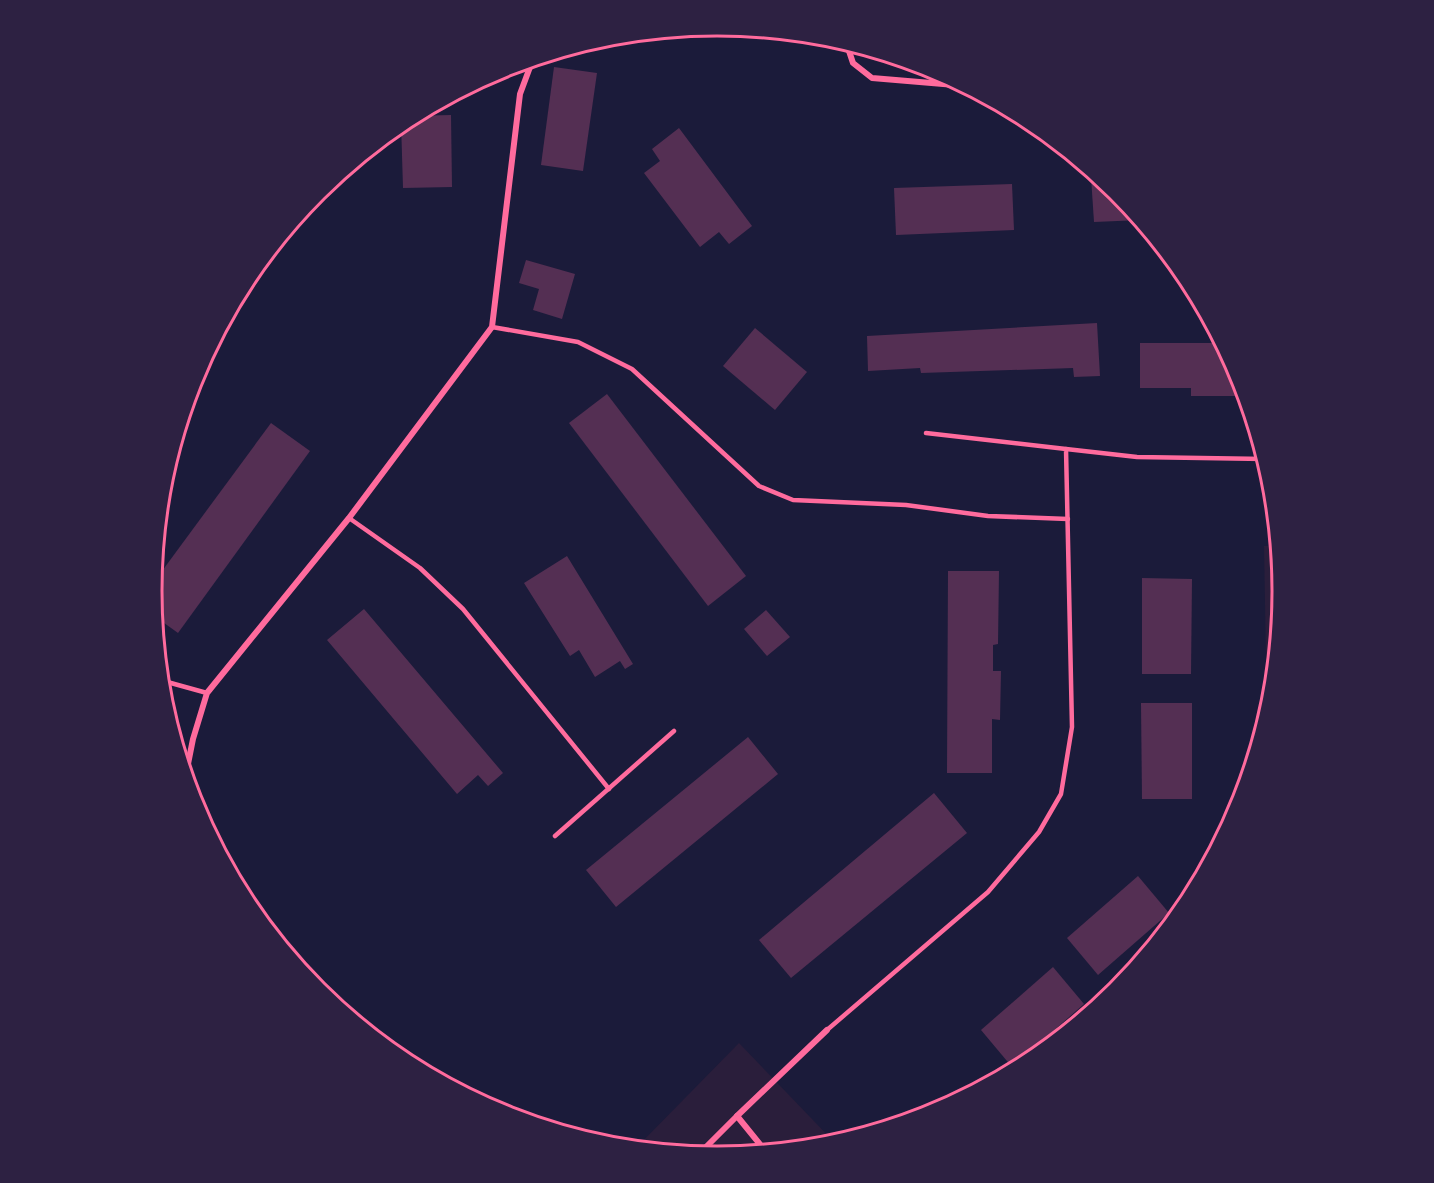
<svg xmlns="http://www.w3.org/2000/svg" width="1434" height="1183" viewBox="0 0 1434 1183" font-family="'IBM Plex Sans',sans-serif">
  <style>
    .green { fill: #2a1e3b }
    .building { fill: #542f53 }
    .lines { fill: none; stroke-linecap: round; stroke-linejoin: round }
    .service { stroke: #ff6b9d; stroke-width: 4.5 }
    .minor { stroke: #ff6b9d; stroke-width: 6 }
    .rim { fill: none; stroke: #ff6b9d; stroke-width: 3 }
  </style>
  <rect width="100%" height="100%" fill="#1b1b3a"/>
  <g class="green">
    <polygon points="1264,546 1279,546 1283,592 1272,702 1267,720"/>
    <polygon points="739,1043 836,1144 717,1157 635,1149"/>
  </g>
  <g class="building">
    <polygon points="554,67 597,73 583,171 541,165"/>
    <polygon points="451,115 452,187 403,188 401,122 411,116"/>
    <polygon points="679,128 752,226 729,244 719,232 700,247 644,173 660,161 652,149"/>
    <polygon points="1099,176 1117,192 1141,220 1094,222 1091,177"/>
    <polygon points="1012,184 1014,230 896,235 894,188"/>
    <polygon points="526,260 575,274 562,319 533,310 539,289 519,283"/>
    <polygon points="1097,323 1100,376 1074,377 1073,368 921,373 920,368 868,371 867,336"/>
    <polygon points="755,328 807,372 775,410 723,366"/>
    <polygon points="1140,343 1223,343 1240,375 1245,393 1237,393 1237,396 1191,396 1191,388 1140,388"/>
    <polygon points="607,394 746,576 708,606 569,423"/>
    <polygon points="271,423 310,451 178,633 153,615 151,586"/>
    <polygon points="567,556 633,664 625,669 620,661 595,677 579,650 570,656 524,583"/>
    <polygon points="948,571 999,571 998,644 993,645 993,671 1001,671 1000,720 992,719 992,773 947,773"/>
    <polygon points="1142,578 1192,579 1191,674 1142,674"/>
    <polygon points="364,609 503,773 488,786 478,775 457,794 327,640"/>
    <polygon points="766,610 790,637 767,656 744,629"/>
    <polygon points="1141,703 1192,703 1192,799 1142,799"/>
    <polygon points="748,737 778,774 616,907 586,870"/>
    <polygon points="934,793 967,833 791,978 759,940"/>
    <polygon points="1138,876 1169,913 1098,975 1067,938"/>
    <polygon points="1053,967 1084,1004 1012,1067 981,1030"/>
  </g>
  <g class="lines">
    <g class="service">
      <polyline points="492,327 578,342 632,369 759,486 793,500 906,505 988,516 1068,519"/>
      <polyline points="1066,449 1137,457 1265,459"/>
      <polyline points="349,518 420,568 463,609 609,789"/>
      <polyline points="160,680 207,693"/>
      <polyline points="555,836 674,731"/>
      <polyline points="827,1030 988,892 1039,832 1061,794 1072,727 1066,449 926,433"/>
    </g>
    <g class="minor">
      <polyline points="846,42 853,63 872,78 967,86"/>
      <polyline points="185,779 193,739 207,693 349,518 492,327 520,94 533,59"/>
      <polyline points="767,1153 737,1116 827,1030"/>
      <polyline points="697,1156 737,1116"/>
    </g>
  </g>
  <path d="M0 0H1434V1183H0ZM162 591a555 555 0 1 1 1110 0a555 555 0 1 1-1110 0Z" fill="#2d2142" fill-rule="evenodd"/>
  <path class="rim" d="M162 591a555 555 0 1 1 1110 0a555 555 0 1 1-1110 0Z"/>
</svg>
